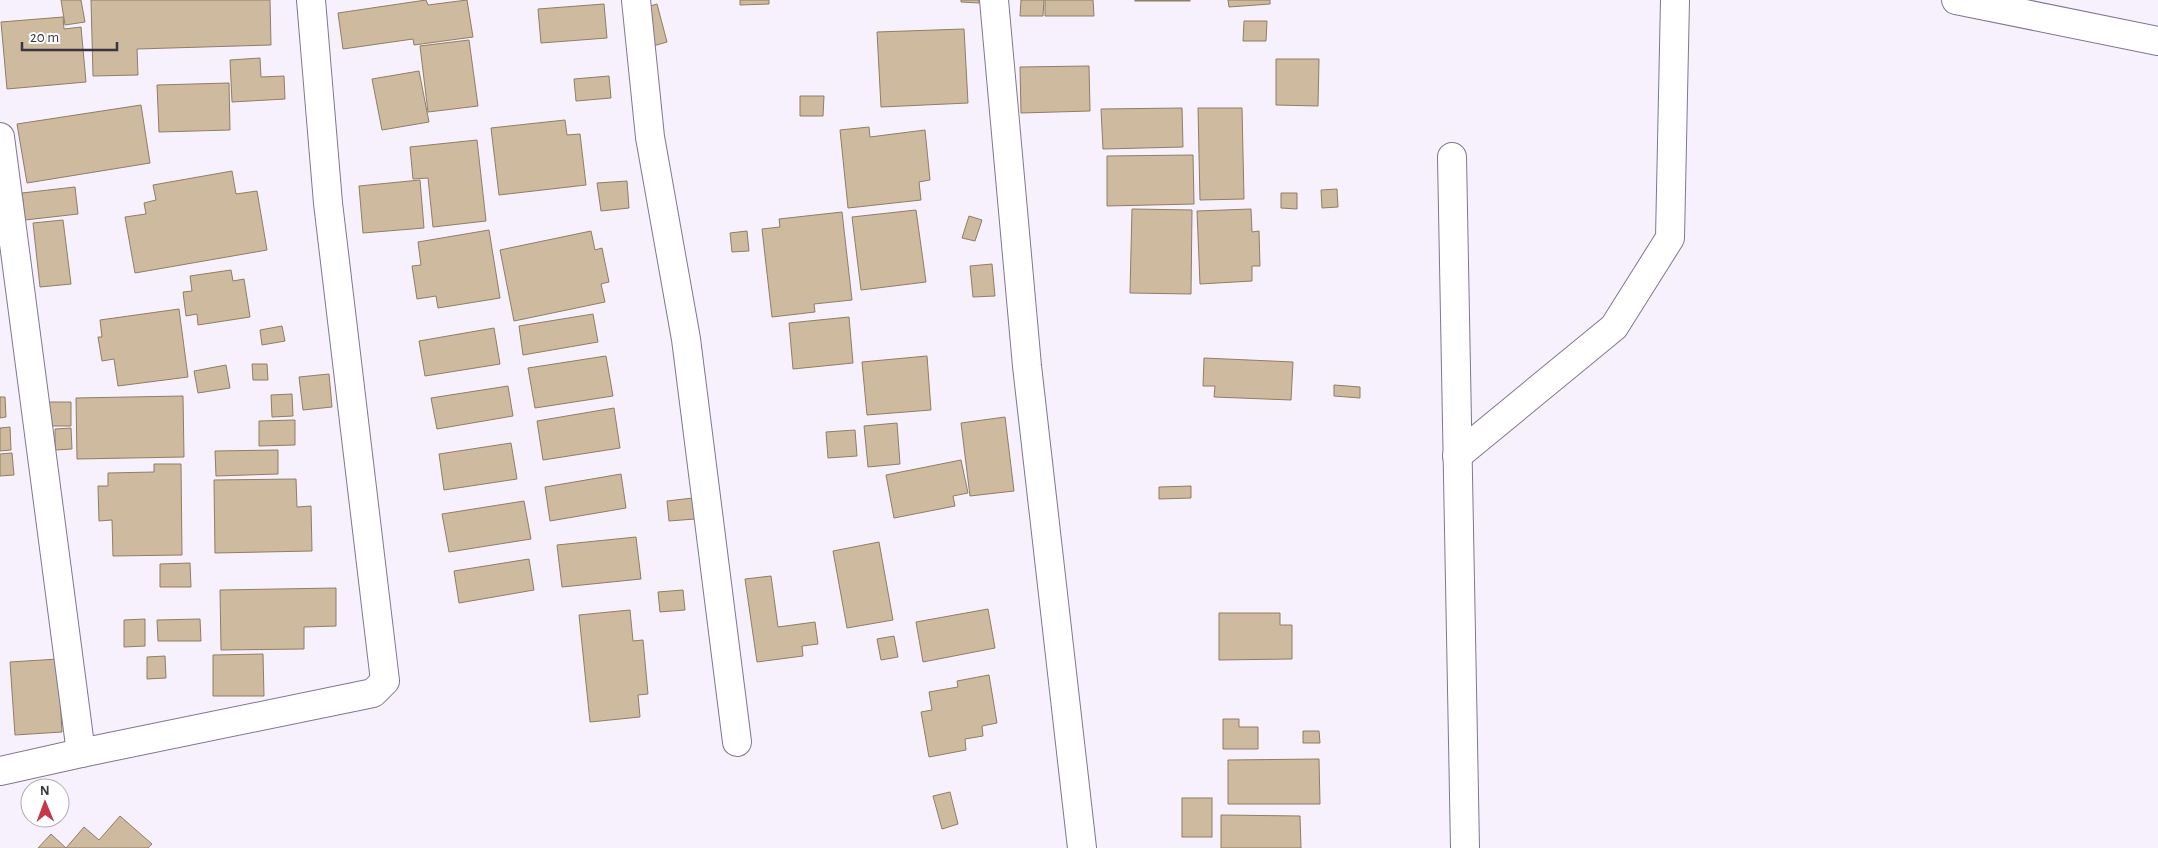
<svg xmlns="http://www.w3.org/2000/svg" width="2158" height="848" viewBox="0 0 2158 848" font-family="'Alegreya Sans',sans-serif">
  <style>
    .building { fill: #ceba9f; stroke: #907d63 }
    .lines { fill: none; stroke-linecap: round; stroke-linejoin: round }
    .minor-casing { stroke: #817691; stroke-width: 30 }
    .minor { stroke: #fff; stroke-width: 28 }
  </style>
  <rect width="100%" height="100%" fill="#f6f1fd"/>
  <g class="building">
    <polygon points="61,0 81,0 85,22 65,25"/>
    <polygon points="91,0 270,0 271,45 137,49 138,75 93,76"/>
    <polygon points="426,0 428,5 467,0 473,37 414,45 413,39 343,49 338,13"/>
    <polygon points="740,0 769,0 769,4 740,5"/>
    <polygon points="961,0 979,0 979,3 961,2"/>
    <polygon points="1021,0 1044,0 1043,16 1020,16"/>
    <polygon points="1045,0 1093,0 1094,16 1045,16"/>
    <rect x="1135" y="0" width="55" height="1"/>
    <polygon points="1228,0 1270,0 1270,4 1229,7"/>
    <polygon points="604,4 607,38 541,43 538,9"/>
    <polygon points="657,4 667,42 653,46 643,8"/>
    <polygon points="63,17 64,29 81,27 86,82 7,89 1,22"/>
    <polygon points="1244,21 1267,21 1266,41 1243,41"/>
    <polygon points="964,29 968,103 881,107 877,32"/>
    <polygon points="469,40 478,106 428,112 420,46"/>
    <polygon points="260,58 261,77 284,76 285,99 232,102 230,60"/>
    <polygon points="1276,59 1319,59 1318,106 1276,105"/>
    <polygon points="1089,66 1090,111 1021,113 1020,67"/>
    <polygon points="419,71 429,122 382,130 372,79"/>
    <polygon points="609,76 611,98 576,101 574,79"/>
    <polygon points="229,83 230,130 159,132 157,85"/>
    <polygon points="800,96 824,96 823,116 800,116"/>
    <polygon points="141,105 150,163 27,183 17,124"/>
    <polygon points="1182,108 1183,147 1103,149 1101,109"/>
    <polygon points="1198,108 1242,108 1244,199 1200,200"/>
    <polygon points="565,120 567,135 580,134 586,185 499,195 491,128"/>
    <polygon points="869,127 870,137 925,130 930,180 919,182 921,200 848,208 840,130"/>
    <polygon points="477,140 486,221 433,227 428,178 413,179 410,147"/>
    <polygon points="1193,155 1194,204 1107,206 1107,156"/>
    <polygon points="232,171 236,194 257,191 267,250 135,273 125,217 146,214 144,203 156,200 153,185"/>
    <polygon points="420,180 424,228 363,233 359,186"/>
    <polygon points="627,181 629,208 601,211 597,183"/>
    <polygon points="75,187 78,214 25,220 22,193"/>
    <polygon points="1337,189 1338,207 1322,208 1321,190"/>
    <polygon points="1281,193 1297,193 1297,209 1281,208"/>
    <polygon points="1132,209 1192,210 1191,294 1130,293"/>
    <polygon points="1251,209 1252,232 1259,231 1260,266 1252,266 1252,281 1200,284 1197,211"/>
    <polygon points="916,210 926,282 861,290 852,217"/>
    <polygon points="842,212 852,300 814,304 815,312 772,317 762,229 780,227 779,219"/>
    <polygon points="969,216 982,220 975,241 962,238"/>
    <polygon points="63,220 71,284 40,287 33,223"/>
    <polygon points="489,230 500,298 438,308 436,296 417,299 412,266 421,265 418,242"/>
    <polygon points="591,231 595,250 602,248 609,282 601,284 605,302 514,321 500,250"/>
    <polygon points="747,231 749,251 732,252 730,233"/>
    <polygon points="992,264 995,296 973,297 970,266"/>
    <polygon points="231,270 233,281 244,279 250,317 198,325 197,314 186,316 183,292 192,291 190,276"/>
    <polygon points="179,309 188,377 118,386 114,359 102,361 98,337 102,337 100,320"/>
    <polygon points="593,314 598,342 523,355 519,326"/>
    <polygon points="849,317 853,363 793,369 789,323"/>
    <polygon points="282,326 285,341 262,345 260,330"/>
    <polygon points="494,328 500,364 425,376 419,341"/>
    <polygon points="606,356 613,396 535,408 528,368"/>
    <polygon points="927,356 931,410 867,415 862,362"/>
    <polygon points="1204,358 1293,362 1291,400 1214,397 1215,386 1203,386"/>
    <polygon points="252,364 267,364 268,380 253,380"/>
    <polygon points="226,365 230,388 198,393 194,371"/>
    <polygon points="329,374 332,407 303,410 299,377"/>
    <polygon points="1334,385 1360,387 1360,398 1334,396"/>
    <polygon points="508,386 513,416 437,429 431,398"/>
    <polygon points="292,394 293,416 272,417 271,395"/>
    <polygon points="183,396 184,457 77,459 76,398"/>
    <polygon points="0,397 5,397 6,417 0,418"/>
    <polygon points="48,402 71,402 71,426 49,426"/>
    <polygon points="614,408 620,448 543,460 537,421"/>
    <polygon points="1005,417 1014,491 970,496 961,423"/>
    <polygon points="295,420 295,445 259,446 259,421"/>
    <polygon points="897,423 900,464 868,467 864,426"/>
    <polygon points="10,427 11,450 0,451 0,428"/>
    <polygon points="71,428 72,449 55,450 55,429"/>
    <polygon points="855,430 857,456 828,458 826,432"/>
    <polygon points="511,443 517,479 444,490 439,454"/>
    <polygon points="278,450 278,474 216,476 215,451"/>
    <polygon points="12,453 14,475 0,476 0,454"/>
    <polygon points="961,460 968,493 953,496 955,506 894,518 886,475"/>
    <polygon points="154,464 181,464 182,555 113,556 112,520 99,521 98,486 108,486 108,473 154,472"/>
    <polygon points="621,474 626,508 550,521 545,487"/>
    <polygon points="296,479 297,507 311,506 312,551 215,553 214,480"/>
    <polygon points="1191,486 1191,498 1159,499 1159,487"/>
    <polygon points="693,498 695,519 669,521 667,501"/>
    <polygon points="524,501 531,539 449,552 442,514"/>
    <polygon points="636,537 641,579 562,587 557,545"/>
    <polygon points="879,542 893,620 847,628 833,551"/>
    <polygon points="529,559 534,590 459,603 454,571"/>
    <polygon points="190,563 191,587 160,587 160,564"/>
    <polygon points="771,576 778,627 815,622 818,644 802,646 803,656 757,662 745,579"/>
    <polygon points="336,588 336,626 304,627 304,649 221,650 220,590"/>
    <polygon points="683,590 685,610 660,612 658,592"/>
    <polygon points="988,609 995,648 923,662 916,622"/>
    <polygon points="630,610 633,641 643,640 648,694 638,695 640,717 590,722 579,615"/>
    <polygon points="1219,613 1280,613 1280,625 1292,625 1292,659 1219,660"/>
    <polygon points="145,619 145,646 124,647 124,620"/>
    <polygon points="200,619 201,641 158,641 157,620"/>
    <polygon points="894,636 898,657 881,660 877,639"/>
    <polygon points="263,654 264,696 213,696 213,655"/>
    <polygon points="165,656 166,678 147,679 147,657"/>
    <polygon points="58,659 62,732 15,735 10,662"/>
    <polygon points="989,675 997,723 982,726 983,736 965,739 966,750 929,757 921,712 932,710 929,692 958,687 957,681"/>
    <polygon points="1223,719 1239,719 1239,727 1258,727 1258,749 1223,749"/>
    <polygon points="1303,731 1319,731 1320,743 1303,743"/>
    <polygon points="1319,759 1320,804 1228,804 1228,760"/>
    <polygon points="950,792 958,824 942,829 933,796"/>
    <rect x="1182" y="798" width="30" height="39"/>
    <polygon points="1221,815 1300,816 1301,848 1221,848"/>
    <polygon points="120,816 152,844 148,848 38,848 51,834 66,848 84,827 99,840"/>
  </g>
  <g class="lines">
    <g class="minor-casing">
      <g id="minor">
        <polyline points="636,0 650,137 686,339 737,742"/>
        <polyline points="994,0 1027,366 1082,848"/>
        <polyline points="1956,0 2158,41"/>
        <polyline points="0,137 81,753"/>
        <polyline points="1452,157 1465,848"/>
        <polyline points="1457,456 1614,327 1670,238 1675,0"/>
        <polyline points="0,771 81,753 373,693 385,681 328,203 311,0"/>
      </g>
    </g>
    <use href="#minor" class="minor"/>
  </g>
  <g transform="translate(45 803) rotate(359)"><circle r="24" fill="#ffffff" stroke="#b0aeb3"/>
  <path d="M0-4L9 19L0 12L-9 19Z" fill="#c73747"/>
  <text y="-8" font-size="14" font-weight="bold" text-anchor="middle" fill="#393541">N</text>
  </g>
  <path d="M22 42v8h95v-8" fill="none" stroke="#393541" stroke-width="2.5"/>
  <text x="30" y="42" font-size="15" fill="#393541" stroke="#ffffff" stroke-width="4" paint-order="stroke">20 m</text>
</svg>
